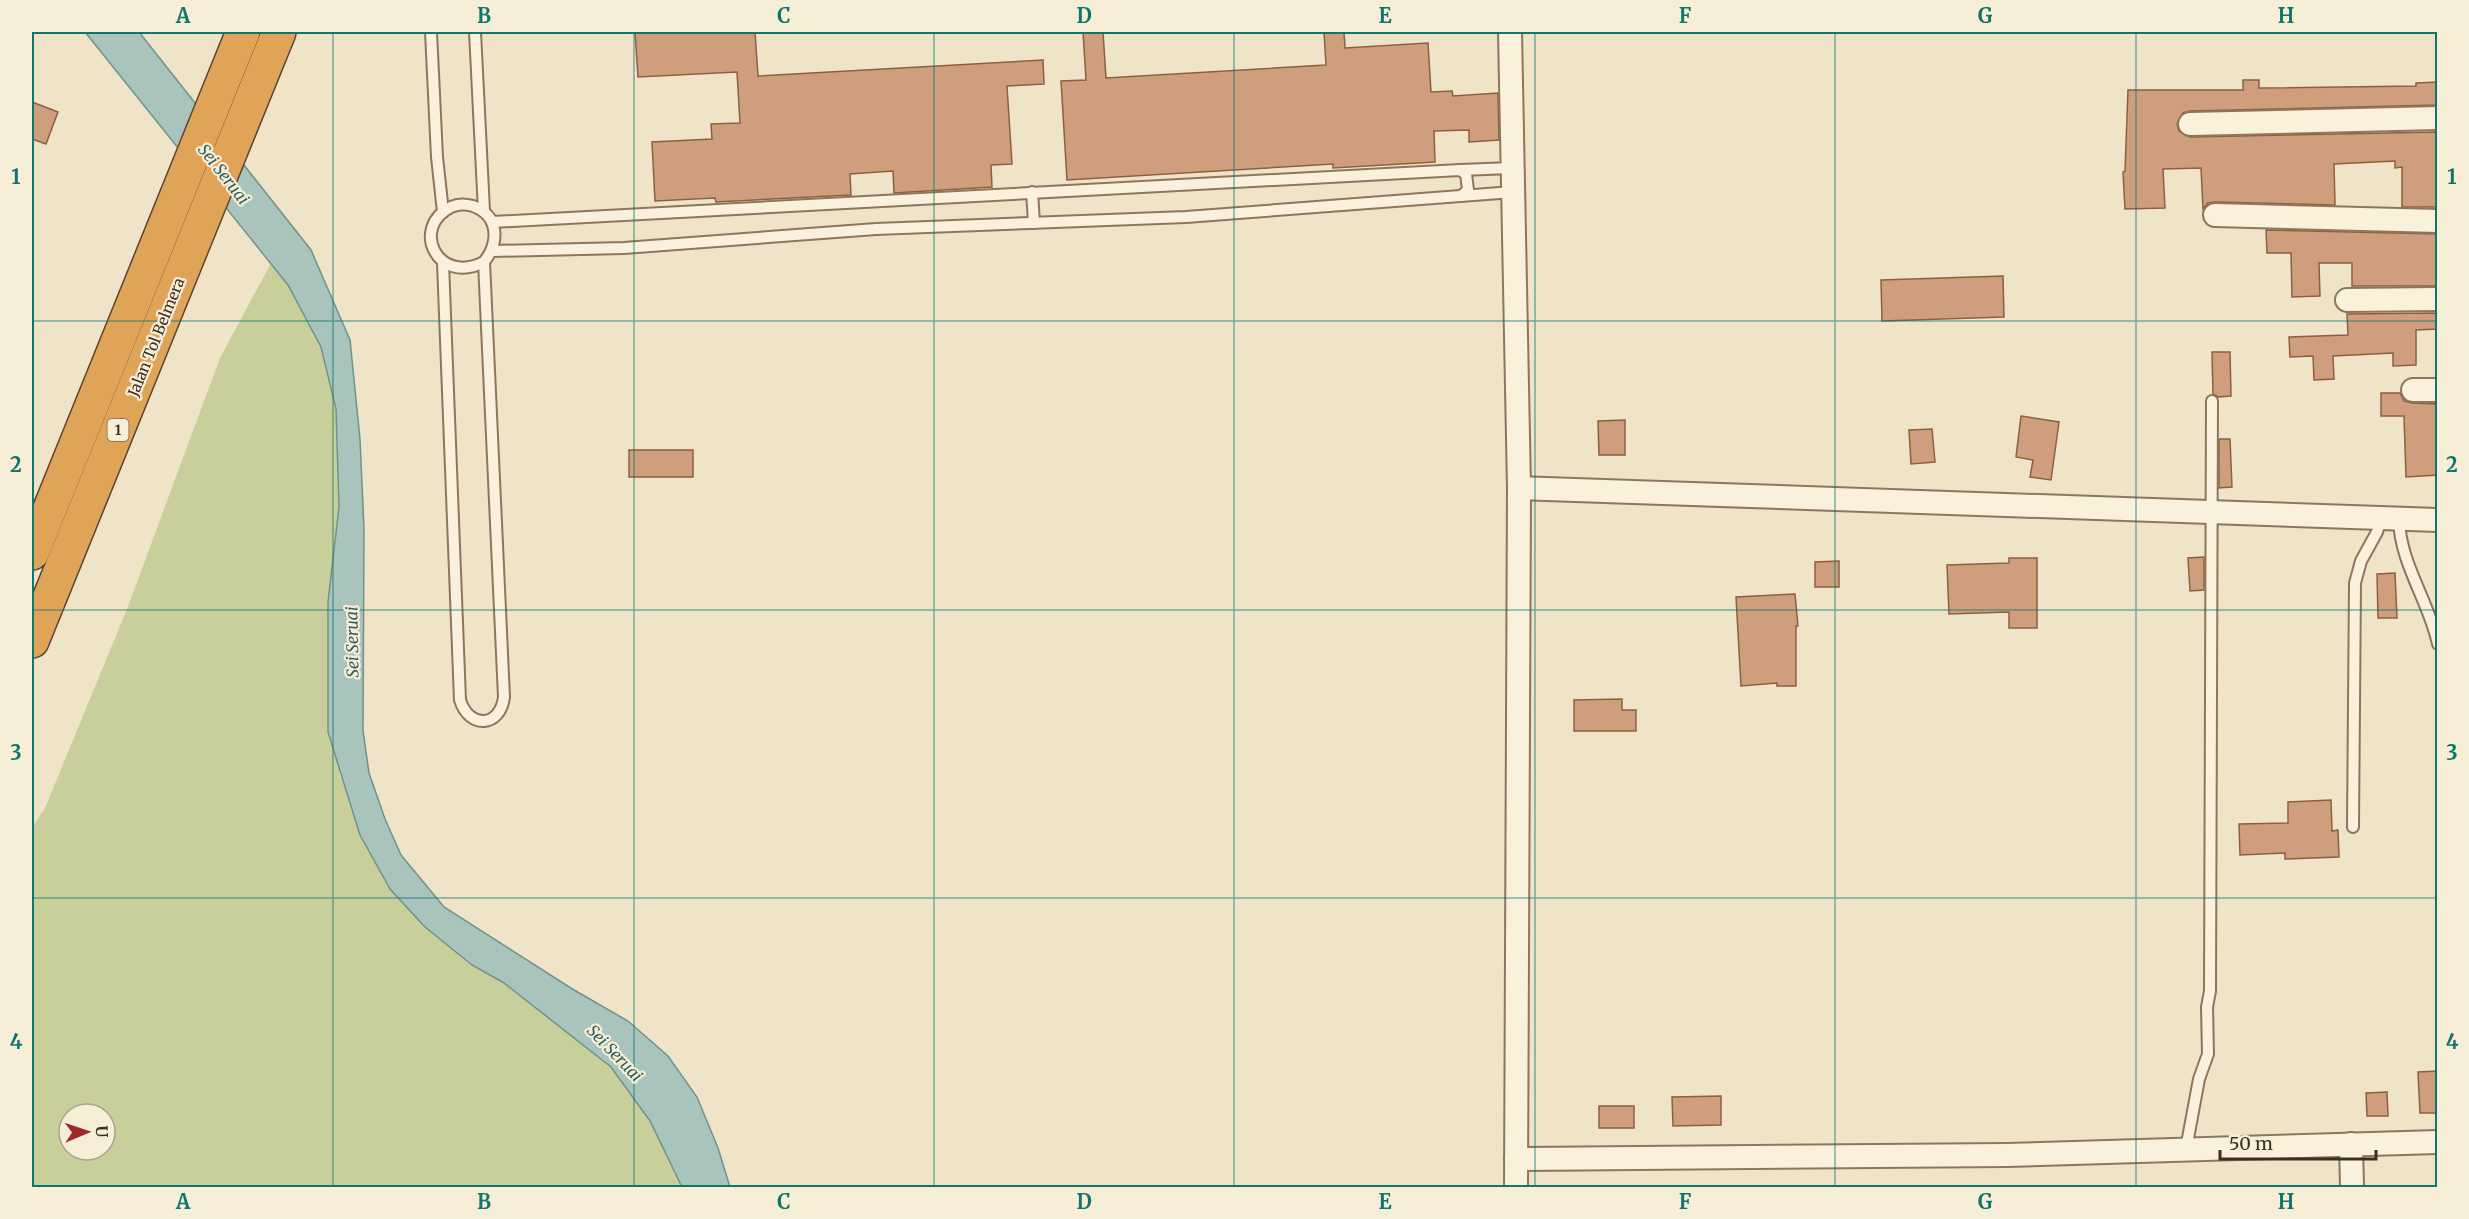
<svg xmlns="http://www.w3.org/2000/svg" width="2469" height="1219" viewBox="0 0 2469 1219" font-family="Merriweather,serif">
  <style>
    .green { fill: #c9cf9b; fill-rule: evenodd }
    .water { fill: #a9c4bc; stroke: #6f938a; stroke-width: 1.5 }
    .building { fill: #cf9f7d; stroke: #8d5f41; stroke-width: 1.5 }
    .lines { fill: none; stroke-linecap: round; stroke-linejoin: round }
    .service-casing { stroke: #8d765c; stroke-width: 14 }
    .minor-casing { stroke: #8d765c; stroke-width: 26 }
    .motorway-casing { stroke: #5b4430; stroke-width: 36 }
    .service { stroke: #faf1dc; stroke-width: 10 }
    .minor { stroke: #faf1dc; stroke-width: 22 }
    .motorway { stroke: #e0a458; stroke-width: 33 }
    .grid { fill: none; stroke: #0f766e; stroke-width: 1.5; stroke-opacity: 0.55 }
    .labels { text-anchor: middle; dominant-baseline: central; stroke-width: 4.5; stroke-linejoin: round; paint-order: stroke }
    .shield { fill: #f7eed8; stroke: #756857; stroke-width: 1.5 }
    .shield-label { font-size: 14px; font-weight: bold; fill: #3d2e20 }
    .street-label { font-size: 15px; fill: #3d2e20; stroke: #f7eed8 }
    .water-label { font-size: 16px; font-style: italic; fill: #2f5d5a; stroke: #f7eed8 }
    .neatline { fill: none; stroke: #0f766e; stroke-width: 2 }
    .grid-label { font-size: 20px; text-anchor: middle; font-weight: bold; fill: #0f766e }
  </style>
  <rect width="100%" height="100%" fill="#f0e4c8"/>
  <path class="green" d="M271 263 288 285 321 347 336 409 339 507 328 602 340 776 472 965 503 983 611 1067 650 1121 682 1187 32 1188V828L45 808 127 609 220 358ZM69 1114H105V1150H69Z"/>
  <polygon class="water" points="85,32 139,32 311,250 350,340 360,439 364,529 363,730 369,773 385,819 401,855 444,907 574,990 628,1021 668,1056 697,1097 718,1148 730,1187 682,1187 650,1121 611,1067 504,983 472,965 425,927 390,889 360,835 328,732 328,602 339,507 336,409 321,347 288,285"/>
  <g class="building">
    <polygon points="635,32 755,32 758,76 1043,60 1044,84 1007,86 1012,164 991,165 992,187 894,193 893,171 850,174 851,195 716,202 715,198 655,201 652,142 712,139 711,124 740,123 737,72 638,77"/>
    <polygon points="1083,32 1103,32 1106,78 1326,65 1324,32 1344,32 1345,48 1428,43 1431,92 1452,91 1453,96 1498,93 1499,140 1469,142 1469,130 1434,131 1435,162 1333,168 1333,164 1067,180 1061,81 1086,80"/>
    <polygon points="2243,80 2259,80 2259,88 2416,86 2416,83 2438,82 2438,105 2190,111 2183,113 2177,124 2179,131 2190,137 2438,132 2438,207 2402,207 2402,167 2395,168 2395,161 2334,164 2335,205 2215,202 2208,203 2203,209 2201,168 2163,169 2165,208 2125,209 2123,172 2125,171 2128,90 2243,90"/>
    <polygon points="32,102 58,112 46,144 32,139"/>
    <polygon points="2266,230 2438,234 2438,286 2352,286 2352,263 2319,263 2320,296 2292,297 2291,253 2267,253"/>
    <polygon points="2003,276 2004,317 1882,321 1881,280"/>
    <polygon points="2438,313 2438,329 2416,330 2416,365 2393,366 2393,353 2333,356 2334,379 2314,380 2313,356 2290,357 2289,337 2348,335 2347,314"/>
    <polygon points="2212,352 2230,352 2231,396 2218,397 2213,394"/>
    <polygon points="2381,393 2400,393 2404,401 2412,403 2438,404 2438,475 2406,477 2404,416 2381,416"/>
    <polygon points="2021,416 2059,422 2051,480 2030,477 2033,460 2016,457"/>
    <polygon points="1625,420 1625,455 1599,455 1598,421"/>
    <polygon points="1932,429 1935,462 1911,464 1909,430"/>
    <polygon points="2219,439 2230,439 2232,487 2219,488"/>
    <rect x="629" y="450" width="64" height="27"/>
    <polygon points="2204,557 2204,590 2190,591 2188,558"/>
    <polygon points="2009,558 2037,558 2037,628 2009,628 2009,612 1949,614 1947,565 2009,563"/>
    <polygon points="1839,561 1839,587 1815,587 1815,562"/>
    <polygon points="2395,573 2397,618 2378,618 2377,574"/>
    <polygon points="1795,594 1798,626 1796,626 1796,686 1777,686 1777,683 1741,686 1736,597"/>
    <polygon points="1622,699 1622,710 1636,710 1636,731 1574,731 1574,700"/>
    <polygon points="2331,800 2332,831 2338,830 2339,857 2285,859 2285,853 2240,855 2239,824 2288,823 2288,802"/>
    <polygon points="2438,1071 2438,1113 2420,1113 2418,1072"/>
    <polygon points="2387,1092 2388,1116 2367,1116 2366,1093"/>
    <polygon points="1721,1096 1721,1125 1673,1126 1672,1097"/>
    <rect x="1599" y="1106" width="35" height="22"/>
  </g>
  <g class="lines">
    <g class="service-casing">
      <g id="service">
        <polyline points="431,32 437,157 443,212"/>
        <polyline points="475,32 484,211"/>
        <polyline points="1460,170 1512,168"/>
        <polyline points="1032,192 1034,223"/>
        <polyline points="492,222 1460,170 1466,174 1468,190 1461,196"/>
        <polyline points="493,251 624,248 876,229 1186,217 1513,192"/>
        <path d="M443 263 460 700C469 729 500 728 504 697L484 262C499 243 500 216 473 206 466 204 457 204 451 207 410 227 437 286 484 262"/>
        <path d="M2399 519C2400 564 2429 601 2438 644"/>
        <polyline points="2353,827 2355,583 2361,561 2377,532 2381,518"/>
        <polyline points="2186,1149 2199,1079 2208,1054 2207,1007 2210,991 2212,401"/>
      </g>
    </g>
    <g class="minor-casing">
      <g id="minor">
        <polyline points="1510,32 1519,488 1516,1188"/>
        <polyline points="2190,124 2438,118"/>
        <polyline points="2215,215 2438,221"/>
        <polyline points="2347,300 2438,299"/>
        <polyline points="2413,390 2438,390"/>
        <polyline points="1519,488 2438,520"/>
        <polyline points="2351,1144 2352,1188"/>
        <polyline points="1516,1159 2007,1155 2438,1142"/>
      </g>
    </g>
    <g class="motorway-casing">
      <g id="motorway">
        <polyline points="32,553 243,32"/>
        <polyline points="32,641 279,32"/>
      </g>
    </g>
    <use href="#service" class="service"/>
    <use href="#minor" class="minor"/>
    <use href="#motorway" class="motorway"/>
  </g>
  <path class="grid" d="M333 32V1188M634 32V1188M934 32V1188M1234 32V1188M1535 32V1188M1835 32V1188M2136 32V1188M32 321H2438M32 610H2438M32 898H2438"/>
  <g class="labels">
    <rect class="shield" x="107.5" y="419" width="21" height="22" rx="4.5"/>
    <g class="shield-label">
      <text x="118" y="430">1</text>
    </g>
    <g class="street-label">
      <text transform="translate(156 337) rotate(-68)">Jalan Tol Belmera</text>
    </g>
    <g class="water-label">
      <text transform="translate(224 174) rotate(52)">Sei Seruai</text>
      <text transform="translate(352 642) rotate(-91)">Sei Seruai</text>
      <text transform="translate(615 1053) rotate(46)">Sei Seruai</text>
    </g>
  </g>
  <rect width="2469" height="1219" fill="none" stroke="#f7eed8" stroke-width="66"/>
  <g transform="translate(87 1132) rotate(88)"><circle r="28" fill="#f7eed8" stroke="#ada18e" stroke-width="1.5"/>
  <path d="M0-4.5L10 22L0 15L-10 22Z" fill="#9e2a2b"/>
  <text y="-9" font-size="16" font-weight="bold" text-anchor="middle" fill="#3d2e20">U</text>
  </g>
  <path d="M2220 1150v9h156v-9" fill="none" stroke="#3d2e20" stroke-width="3"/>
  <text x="2229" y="1150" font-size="18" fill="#3d2e20" stroke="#f7eed8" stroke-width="4.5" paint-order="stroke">50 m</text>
  <rect x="33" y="33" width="2403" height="1153" class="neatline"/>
  <g class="grid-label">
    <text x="183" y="23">A</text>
    <text x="484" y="23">B</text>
    <text x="784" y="23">C</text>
    <text x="1084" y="23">D</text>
    <text x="1385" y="23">E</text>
    <text x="1685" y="23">F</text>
    <text x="1985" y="23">G</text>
    <text x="2286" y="23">H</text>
    <text x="16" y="184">1</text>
    <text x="2452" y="184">1</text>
    <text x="16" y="472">2</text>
    <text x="2452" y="472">2</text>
    <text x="16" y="760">3</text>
    <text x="2452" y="760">3</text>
    <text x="16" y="1049">4</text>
    <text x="2452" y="1049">4</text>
    <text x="183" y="1209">A</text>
    <text x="484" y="1209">B</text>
    <text x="784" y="1209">C</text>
    <text x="1084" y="1209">D</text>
    <text x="1385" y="1209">E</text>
    <text x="1685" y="1209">F</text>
    <text x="1985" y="1209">G</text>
    <text x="2286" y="1209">H</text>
  </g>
</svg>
